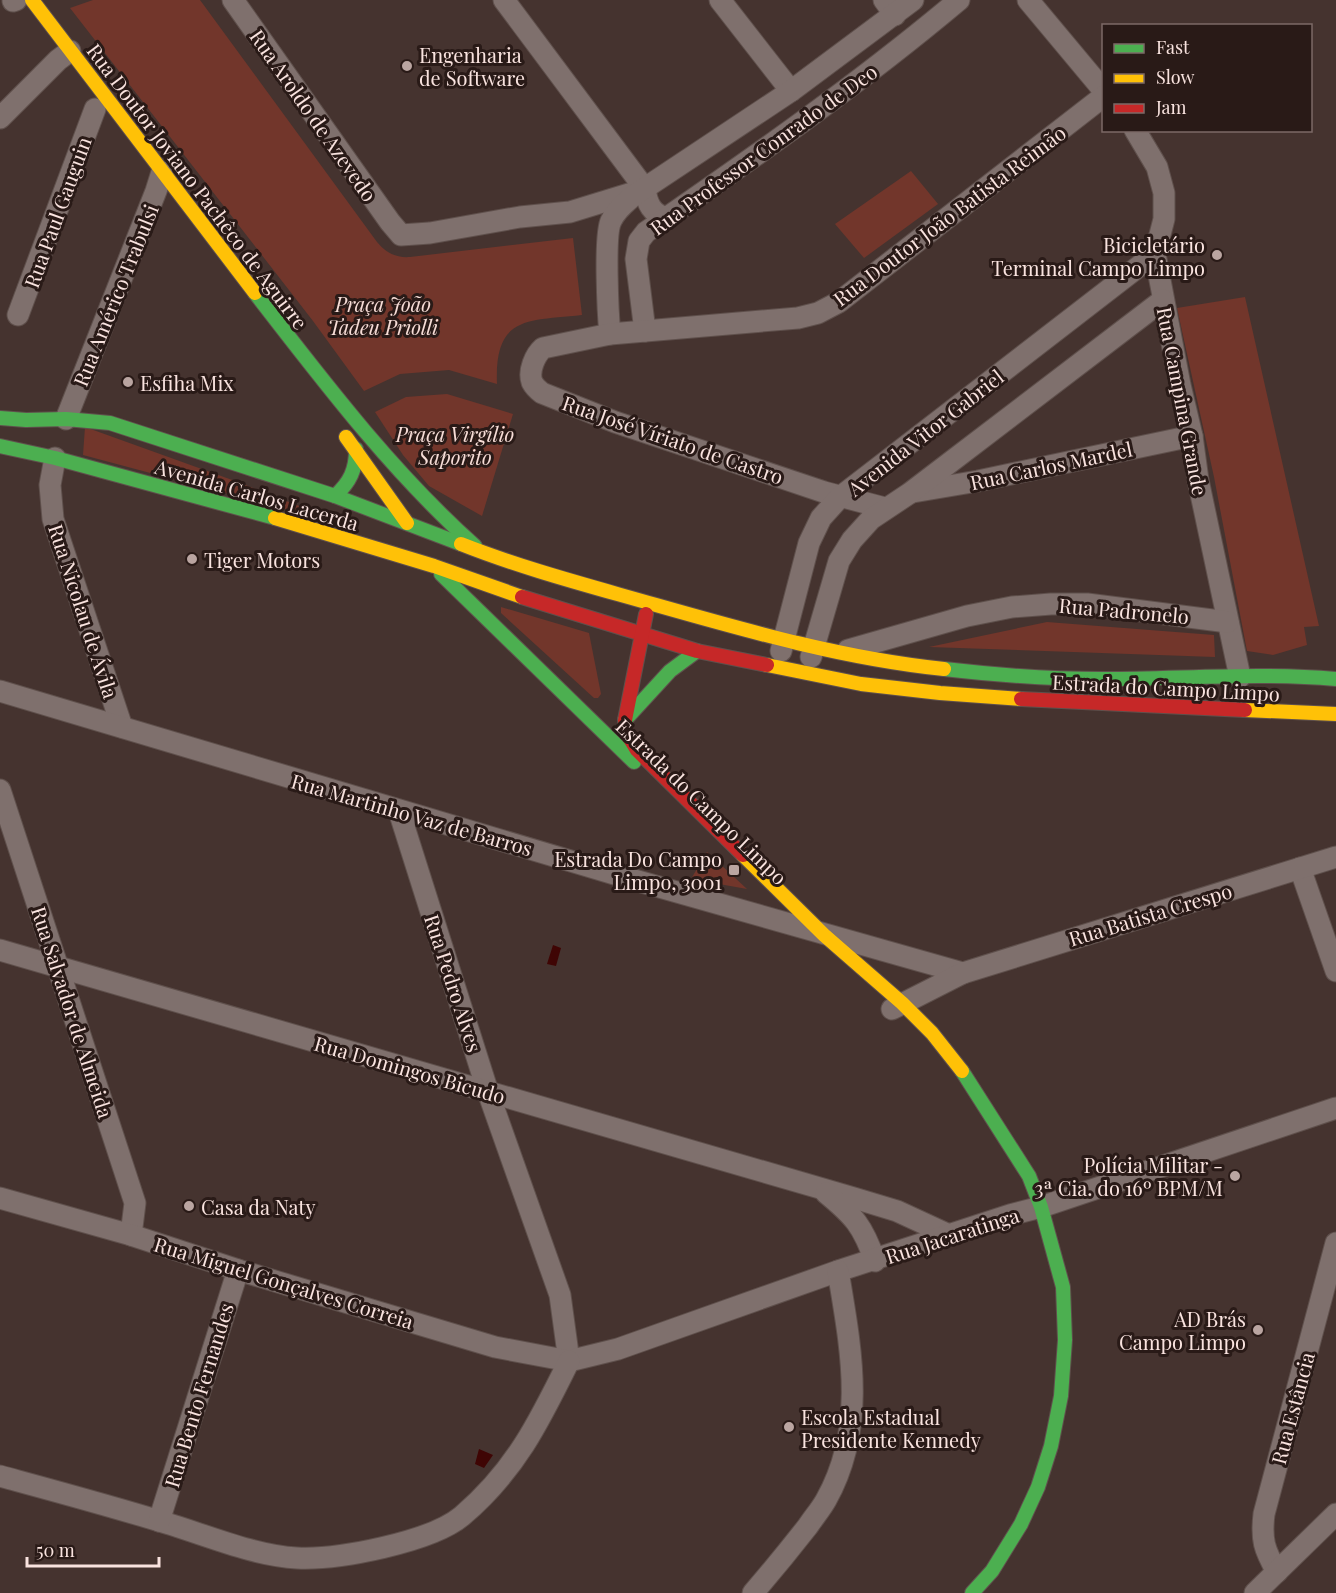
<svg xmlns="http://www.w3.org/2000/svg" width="1336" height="1593" viewBox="0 0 1336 1593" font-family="'Playfair Display',serif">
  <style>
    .green { fill: #72362b }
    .water { fill: #3f0504 }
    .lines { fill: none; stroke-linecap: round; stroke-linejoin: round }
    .street-casing { stroke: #5f504c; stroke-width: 23 }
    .fast-casing { stroke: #5f504c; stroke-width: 16 }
    .slow-casing { stroke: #5f504c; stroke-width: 16 }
    .jam-casing { stroke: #5f504c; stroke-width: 16 }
    .street { stroke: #7f706d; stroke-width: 21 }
    .fast { stroke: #4caf50; stroke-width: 14 }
    .slow { stroke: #ffc107; stroke-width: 14 }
    .jam { stroke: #c62828; stroke-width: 14 }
    .poi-dot { fill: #baa5a1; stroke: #291a17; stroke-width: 2 }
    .labels { text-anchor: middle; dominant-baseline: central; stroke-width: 6; stroke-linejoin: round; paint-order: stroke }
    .poi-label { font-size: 20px; fill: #f9e3df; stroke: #291a17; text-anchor: start }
    .street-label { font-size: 20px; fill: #f9e3df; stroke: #291a17 }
    .park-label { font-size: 20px; font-style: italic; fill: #f7ddd7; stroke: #291a17 }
  </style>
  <rect width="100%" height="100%" fill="#45332f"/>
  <g class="green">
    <path d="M93 0H200L377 242C386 253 396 258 410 257L573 238 582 315C528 321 494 315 497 384L449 370 400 374 364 391 313 321 70 8Z"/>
    <polygon points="911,171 938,204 864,258 835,224"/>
    <polygon points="1245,297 1319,626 1304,627 1307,645 1273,655 1247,651 1214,477 1177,308"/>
    <polygon points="447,394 513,414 482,516 429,486 403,455 375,412 406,397"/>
    <polygon points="85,427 235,481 356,528 83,455"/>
    <polygon points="501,607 589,633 601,694 598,698 594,698 501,613"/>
    <polygon points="1047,622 1214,635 1215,657 929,647"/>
    <polygon points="707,852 747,889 691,879"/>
  </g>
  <g class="water">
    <polygon points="553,945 561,948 556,966 547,964"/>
    <polygon points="479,1449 493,1455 484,1468 475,1464"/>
  </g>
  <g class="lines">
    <g class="street-casing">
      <g id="street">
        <polyline points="233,0 390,222 401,235 430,233 520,217 570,212 645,189"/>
        <path d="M504 0 645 189C647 204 652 214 667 218"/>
        <polyline points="720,0 791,91"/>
        <polyline points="884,0 895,15"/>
        <polyline points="1028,0 1104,91"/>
        <polyline points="13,1 16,0"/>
        <polyline points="0,118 58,60 70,51"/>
        <polyline points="1135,130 1157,167 1164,193 1164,219 1155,254 1180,385 1192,436 1198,480 1240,677"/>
        <polyline points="18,315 95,109"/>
        <path d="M645 331 636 259 639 241 646 232C753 158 859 84 959 0"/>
        <path d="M610 334C608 315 604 235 611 221 616 210 624 204 633 196L791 91 913 0"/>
        <polyline points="66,419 156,191 162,172"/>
        <polyline points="55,458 50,485 53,519 122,727"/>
        <polyline points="913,492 978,481 1192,436"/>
        <path d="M885 508 824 492 615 422 542 393C538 390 534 386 532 382 528 371 535 355 543 348L610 334 798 318 818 313 839 302 1104 96"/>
        <polyline points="848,650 967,616 1012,607 1051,604 1087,604 1228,622"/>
        <polyline points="781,651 809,543 821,518 840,497 1155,254"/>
        <polyline points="811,657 839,561 852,540 871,519 910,493 1163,300"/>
        <polyline points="0,691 631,879 963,973"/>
        <polyline points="0,790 135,1203 131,1235"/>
        <polyline points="399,811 488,1092 560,1295 569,1361"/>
        <polyline points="1300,868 1336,971"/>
        <polyline points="0,950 854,1198 897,1211 949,1235"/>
        <polyline points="892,1009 963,973 1336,857"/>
        <path d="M826 1193C854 1216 863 1226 875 1261"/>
        <polyline points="0,1198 131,1235 238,1270 495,1347 569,1361 618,1349 838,1271 1010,1215 1041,1207 1336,1108"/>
        <path d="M0 1476C55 1491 111 1506 166 1523 206 1535 255 1556 297 1558 338 1560 431 1542 462 1516 515 1471 539 1422 569 1361"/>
        <polyline points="159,1521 238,1270"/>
        <path d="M1277 1572C1264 1549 1261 1540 1264 1514L1336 1243"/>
        <path d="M753 1593C772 1571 790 1549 808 1526 814 1517 821 1509 826 1500 867 1427 851 1349 838 1271"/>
        <polyline points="1255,1593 1336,1514"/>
      </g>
    </g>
    <g class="fast-casing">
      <g id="fast">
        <path d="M255 293C324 382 391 471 475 546"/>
        <polyline points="0,418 26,420 66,419 110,423 335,496 461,544"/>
        <polyline points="0,446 55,458 275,518"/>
        <path d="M335 496C350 482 356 470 356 449"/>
        <polyline points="441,574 634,762"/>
        <path d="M944 669C996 675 1050 679 1103 679 1181 679 1259 672 1336 679"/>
        <polyline points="625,720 670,671 697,651"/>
        <polyline points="962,1071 1029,1176 1041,1207 1063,1287 1065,1340 1061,1396 1051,1446 1038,1487 1021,1524 992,1571 972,1593"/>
      </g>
    </g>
    <g class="slow-casing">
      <g id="slow">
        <polyline points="32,0 255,293"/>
        <polyline points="346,437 407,523"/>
        <polyline points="275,518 434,566 522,597"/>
        <path d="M461 544C524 569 590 586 656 605 751 632 846 659 944 669"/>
        <polyline points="767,665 861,684 940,693 1021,699"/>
        <polyline points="1245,710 1336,714"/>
        <polyline points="743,855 824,935 902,1003 932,1033 962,1071"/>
      </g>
    </g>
    <g class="jam-casing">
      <g id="jam">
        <polyline points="522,597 697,651 767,665"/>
        <polyline points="646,614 625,720 626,732 637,750 743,855"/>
        <polyline points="1021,699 1245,710"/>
      </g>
    </g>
    <use href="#street" class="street"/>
    <use href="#fast" class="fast"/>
    <use href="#slow" class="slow"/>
    <use href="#jam" class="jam"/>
  </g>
  <g class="poi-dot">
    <circle cx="407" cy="66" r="6"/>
    <circle cx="1217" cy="255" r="6"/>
    <circle cx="128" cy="382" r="6"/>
    <circle cx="192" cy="559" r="6"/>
    <rect x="728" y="864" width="12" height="12" rx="3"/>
    <circle cx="1235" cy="1176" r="6"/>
    <circle cx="189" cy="1206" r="6"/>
    <circle cx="1258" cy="1330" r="6"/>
    <circle cx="789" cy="1427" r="6"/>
  </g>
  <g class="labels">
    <g class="poi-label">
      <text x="419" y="54">Engenharia<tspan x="419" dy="23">de Software</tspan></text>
      <text x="1205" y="244" text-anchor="end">Bicicletário<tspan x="1205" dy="23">Terminal Campo Limpo</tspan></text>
      <text x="140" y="382">Esfiha Mix</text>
      <text x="204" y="559">Tiger Motors</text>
      <text x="722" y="858" text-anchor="end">Estrada Do Campo<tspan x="722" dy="23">Limpo, 3001</tspan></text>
      <text x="1223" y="1164" text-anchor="end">Polícia Militar -<tspan x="1223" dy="23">3ª Cia. do 16º BPM/M</tspan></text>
      <text x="201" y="1206">Casa da Naty</text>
      <text x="1246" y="1318" text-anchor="end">AD Brás<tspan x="1246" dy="23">Campo Limpo</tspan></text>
      <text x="801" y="1416">Escola Estadual<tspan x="801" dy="23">Presidente Kennedy</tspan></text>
    </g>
    <g class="street-label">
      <text transform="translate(314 115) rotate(55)">Rua Aroldo de Azevedo</text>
      <text transform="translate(763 149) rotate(-36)">Rua Professor Conrado de Deo</text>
      <text transform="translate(198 186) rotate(53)">Rua Doutor Joviano Pachêco de Aguirre</text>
      <text transform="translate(57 212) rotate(-70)">Rua Paul Gauguin</text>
      <text transform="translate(949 215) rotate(-37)">Rua Doutor João Batista Reimão</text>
      <text transform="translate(115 295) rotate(-68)">Rua Américo Trabulsi</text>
      <text transform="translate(1183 401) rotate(79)">Rua Campina Grande</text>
      <text transform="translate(925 432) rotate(-38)">Avenida Vitor Gabriel</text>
      <text transform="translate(673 439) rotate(19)">Rua José Víriato de Castro</text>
      <text transform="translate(1051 465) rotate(-12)">Rua Carlos Mardel</text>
      <text transform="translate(257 494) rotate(16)">Avenida Carlos Lacerda</text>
      <text transform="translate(1124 610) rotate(5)">Rua Padronelo</text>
      <text transform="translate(84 611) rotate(72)">Rua Nicolau de Ávila</text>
      <text transform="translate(1166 687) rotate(3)">Estrada do Campo Limpo</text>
      <text transform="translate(702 801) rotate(44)">Estrada do Campo Limpo</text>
      <text transform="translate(412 814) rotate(16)">Rua Martinho Vaz de Barros</text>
      <text transform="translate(1150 914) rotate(-17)">Rua Batista Crespo</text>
      <text transform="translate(454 983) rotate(72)">Rua Pedro Alves</text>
      <text transform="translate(73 1012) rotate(72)">Rua Salvador de Almeida</text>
      <text transform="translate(410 1069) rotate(16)">Rua Domingos Bicudo</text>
      <text transform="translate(952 1235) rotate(-18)">Rua Jacaratinga</text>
      <text transform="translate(284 1282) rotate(17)">Rua Miguel Gonçalves Correia</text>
      <text transform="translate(198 1395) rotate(-73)">Rua Bento Fernandes</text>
      <text transform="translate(1292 1408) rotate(-75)">Rua Estância</text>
    </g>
    <g class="park-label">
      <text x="383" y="303">Praça João<tspan x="383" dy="23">Tadeu Priolli</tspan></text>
      <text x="455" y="433">Praça Virgílio<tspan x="455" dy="23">Saporito</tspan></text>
    </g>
  </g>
  <rect x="1102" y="24" width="210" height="108" fill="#291a17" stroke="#7c6a67" stroke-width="1.5"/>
  <rect x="1114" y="44" width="30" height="9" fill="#4caf50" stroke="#7c6a67" stroke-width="1.5"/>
  <text x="1156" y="54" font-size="18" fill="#f9e3df">Fast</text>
  <rect x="1114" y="74" width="30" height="9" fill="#ffc107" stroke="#7c6a67" stroke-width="1.5"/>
  <text x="1156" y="84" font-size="18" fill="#f9e3df">Slow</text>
  <rect x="1114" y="104" width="30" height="9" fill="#c62828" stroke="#7c6a67" stroke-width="1.5"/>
  <text x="1156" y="114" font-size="18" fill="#f9e3df">Jam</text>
  <path d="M27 1557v9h132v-9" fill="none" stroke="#f9e3df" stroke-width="3"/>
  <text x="36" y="1557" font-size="18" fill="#f9e3df" stroke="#291a17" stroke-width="4.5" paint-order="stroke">50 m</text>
</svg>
